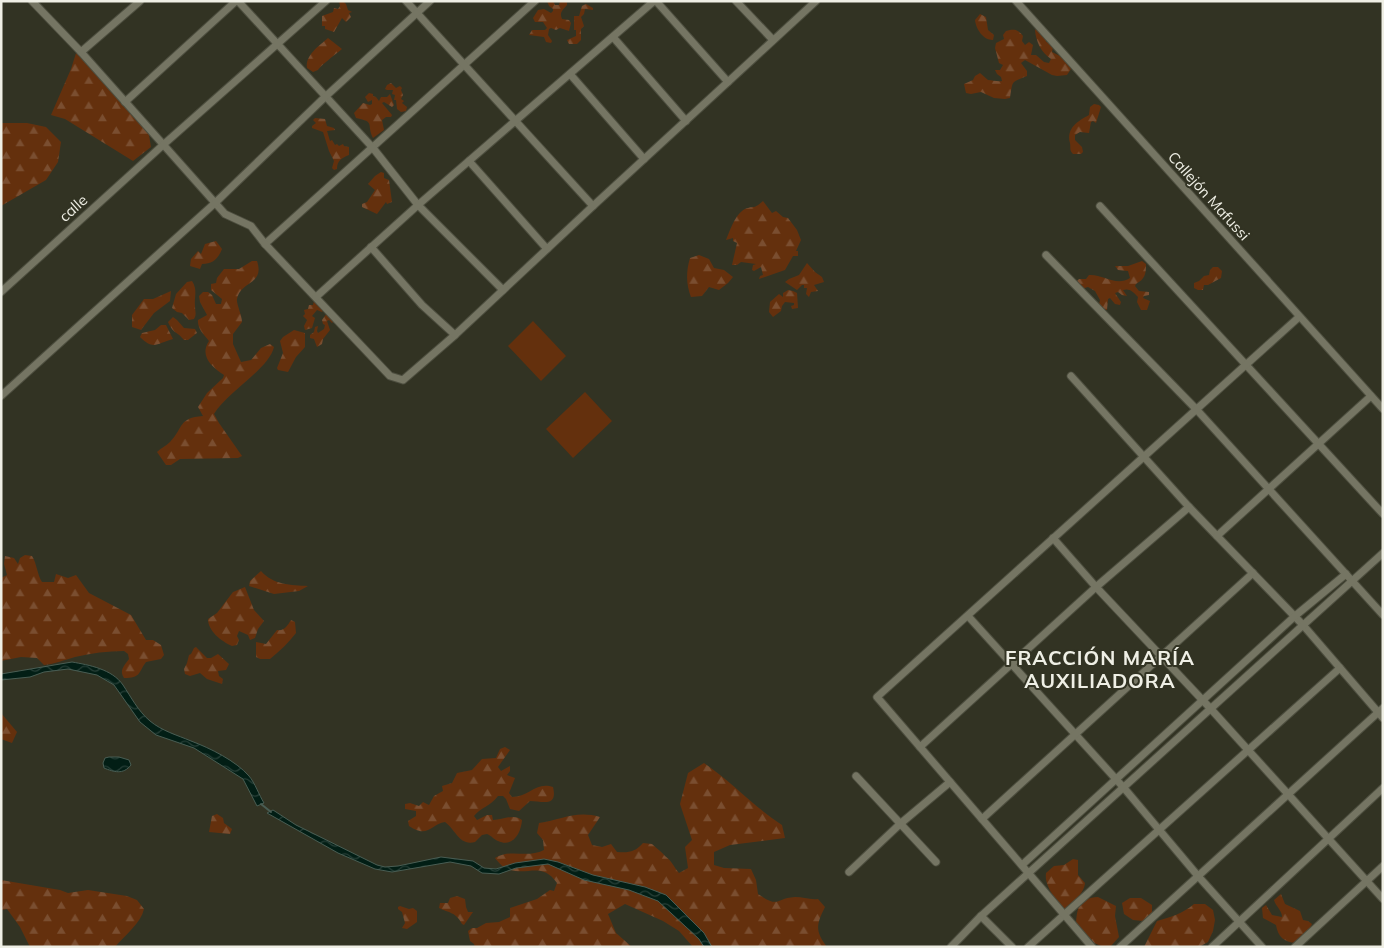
<svg xmlns="http://www.w3.org/2000/svg" width="1384" height="948" viewBox="0 0 1384 948" font-family="Mulish,sans-serif">
  <style>
    .green { fill: #64300d }
    .forest { fill: url(#forest-firs) }
    .water { fill: url(#water-waves); stroke: #495d53 }
    .lines { fill: none; stroke-linecap: round; stroke-linejoin: round }
    .stream { stroke: #495d53; stroke-width: 2 }
    .minor-casing { stroke: #4d4e3f; stroke-width: 9 }
    .minor { stroke: #757563; stroke-width: 7 }
    .labels { text-anchor: middle; dominant-baseline: central; stroke-width: 4; stroke-linejoin: round; paint-order: stroke }
    .street-label { font-size: 15px; fill: #efefe5; stroke: #323323 }
    .district-label { font-size: 20px; font-weight: bold; letter-spacing: 1px; fill: #efefe5; stroke: #323323 }
  </style>
  <defs>
    <pattern id="forest-firs" width="22" height="20" patternUnits="userSpaceOnUse" patternTransform="scale(1.25)"><rect width="22" height="20" fill="#64300d"/><path d="M5 1l3.5 6h-7zM16 11l3.5 6h-7z" fill="#7a4e30"/></pattern>
    <pattern id="water-waves" width="16" height="10" patternUnits="userSpaceOnUse" patternTransform="scale(1.25)"><rect width="16" height="10" fill="#021e15"/><path d="M0 5q4-4 8 0t8 0" fill="none" stroke="#273f37"/></pattern>
  </defs>
  <rect width="100%" height="100%" fill="#323323"/>
  <g class="green">
    <polygon points="533,321 566,356 541,381 508,346"/>
    <polygon points="585,392 612,421 573,458 546,429"/>
  </g>
  <g class="forest">
    <polygon points="339,1 343,1 346,4 348,10 352,12 349,13 351,17 346,22 342,18 334,32 325,29 325,26 322,26 322,16 333,12 334,8 338,9 340,6"/>
    <path d="M547 1H553L555 5H559L560 1H567V5C563 10 559 12 562 19L569 20 571 23 569 31 560 28 556 30 551 28 549 29 548 35 552 41 551 43 546 42 544 37 529 35 532 30H545L547 28 543 22H535L533 18 538 10 544 9 551 13 553 11V9L549 6Z"/>
    <polygon points="586,4 593,8 593,10 585,9 584,14 581,17 584,26 581,29 581,40 577,44 569,44 567,40 576,36 576,30 574,30 574,16 579,16 582,6"/>
    <path d="M980 14 986 17 988 30 994 35 993 40C983 40 976 29 975 20Z"/>
    <path d="M1039 26 1046 32V42H1051L1053 47 1052 52 1066 59 1071 69 1067 75 1057 76 1052 75 1025 60 1021 63 1027 71V76C1011 83 1013 79 1010 98L1005 99 994 98 981 92 971 94 966 93 964 84 973 80 975 76 980 73 988 80C993 80 997 82 1002 81L1001 77 997 74 995 70H1000L1003 65 999 63 995 48 996 43 1004 39 1003 35 1006 31C1014 29 1018 29 1023 36L1022 41 1025 45 1029 42 1033 45 1031 55H1036L1044 62 1049 63 1051 59C1041 52 1036 42 1035 30Z"/>
    <path d="M328 38 342 49C336 54 320 66 318 70L313 72 307 68C305 55 319 46 328 38Z"/>
    <polygon points="77,50 148,129 151,147 133,161 65,119 51,115 71,69"/>
    <polygon points="391,83 396,88 400,86 402,88 401,90 403,95 401,99 404,101 402,103 407,107 406,111 401,112 397,109 396,100 394,100 395,95 392,94 393,90 387,90 385,89 387,85"/>
    <path d="M369 93 373 94V96L376 97 379 101 381 97H387L390 94 394 105 392 107 384 102 382 103 392 115 391 117H386L382 120 384 130 373 138C366 124 376 122 356 118L354 113 363 103 370 105 372 104V100L368 102 365 97Z"/>
    <path d="M1094 104 1099 105 1101 107 1096 123 1093 121 1091 122 1089 133 1080 132 1075 135V140L1082 147 1083 152 1081 154H1073C1069 150 1071 148 1070 143 1066 128 1078 121 1089 115L1090 107Z"/>
    <path d="M315 118 325 119 327 126 334 128 335 130 327 131 330 141 332 140 335 145 337 144 339 146 343 144 344 146 349 147V155C342 158 337 160 337 169L334 170 332 168 334 161 329 151 323 132 312 128V126L316 123 313 120Z"/>
    <polygon points="1,123 27,123 46,127 61,142 58,162 46,180 1,206"/>
    <polygon points="381,172 384,173 384,178 389,180 392,202 387,204 386,202 377,214 362,207 362,204 367,202 375,190 368,184 375,176"/>
    <path d="M763 201 772 213 776 211 783 217 788 218 797 230 801 240 796 251H798V256H793L785 270 759 279 760 276 763 275 761 267 754 271 752 270 753 265 756 264 741 262 737 265H732L737 243 733 241V238L726 240C730 231 735 214 745 209 755 205 753 210 763 201Z"/>
    <path d="M216 241 222 249C218 259 213 264 202 264L200 269 190 266 191 259 198 251 201 254 205 244Z"/>
    <path d="M699 255 709 259 714 268 724 270 733 277 728 283 719 290 709 287 702 296 691 297C686 284 686 271 690 258Z"/>
    <path d="M252 261H257C265 285 241 280 237 299 236 303 242 316 242 322L233 334V344L241 362 251 360 261 348 270 344 274 347C269 369 227 392 214 414L219 423 242 456 238 458 180 459 171 465H166L157 452C161 448 166 446 170 442 184 427 178 418 203 416L198 407 207 393 223 378 224 375C212 367 199 356 209 341 204 335 197 328 198 320L207 315 200 302 199 296 203 292H208L212 295 216 304H221L222 299 211 290V284L216 283 217 278 224 269H239Z"/>
    <path d="M1142 261 1146 264C1146 274 1145 279 1136 284L1135 286 1139 291 1149 292V295L1144 296 1143 298 1150 301 1147 310H1141L1137 302 1138 297C1133 292 1130 288 1123 290L1127 296 1122 295 1118 292 1115 293 1121 302 1120 305 1115 304 1110 298 1108 299 1107 310 1102 309 1099 305 1100 300 1095 291 1088 287 1081 289 1076 282 1079 279H1086L1089 275C1103 274 1116 287 1130 278L1128 271 1118 270 1115 266H1128Z"/>
    <polygon points="807,263 815,272 822,277 824,282 814,285 818,291 811,292 809,297 806,294 807,288 804,288 804,285 802,285 797,290 785,282 789,279 799,275"/>
    <polygon points="1213,267 1218,267 1222,271 1221,278 1208,285 1204,285 1203,290 1198,290 1194,288 1194,283 1199,281 1204,276 1209,275 1210,270"/>
    <path d="M192 281C198 290 194 297 195 306 195 312 197 314 194 319L189 320 182 313 177 312 172 308 176 294 187 282Z"/>
    <polygon points="788,290 793,291 797,293 798,308 792,309 791,306 794,305 794,303 785,302 782,306 781,311 773,317 769,312 770,302 779,294 783,297 783,293"/>
    <polygon points="171,291 170,301 154,313 141,330 132,327 132,315 144,299 153,299"/>
    <polygon points="314,301 316,301 324,310 322,312 317,310 312,316 315,318 312,328 305,330 304,326 307,320 303,316 305,314 304,310 308,309 309,305 313,305"/>
    <polygon points="327,313 334,321 332,323 329,320 327,321 330,330 323,339 322,344 317,347 314,339 310,338 310,335 314,332 315,327 318,326 317,331 318,333 324,329 325,325 323,324 322,320"/>
    <path d="M173 317 177 320 184 328 195 329 197 333 188 340H184C177 331 173 334 168 322Z"/>
    <path d="M161 325H166L173 339C157 343 154 351 140 337L142 333 155 330Z"/>
    <polygon points="294,330 305,333 305,347 296,357 288,372 278,370 277,368 283,353 280,341 283,337"/>
    <path d="M25 555 32 556C37 564 37 574 42 582H54L56 574 68 578 76 575 89 593 131 615 146 640H153L161 645 164 655 161 659 146 662C138 673 141 678 124 678 119 670 124 666 129 659L128 654 124 651C108 651 91 653 75 657 64 660 55 664 44 665L37 658 21 657 1 661V578L7 575 4 564 5 556 14 558 18 564 20 558Z"/>
    <path d="M261 571C273 585 291 585 308 586L299 591 274 594 249 586 250 581Z"/>
    <path d="M245 587 254 610 264 621 258 629 255 638 250 640 248 635 239 631 237 636 239 640 237 645 232 646C221 641 208 631 208 619L217 613 233 592Z"/>
    <path d="M291 620 295 622 296 633C289 642 280 651 270 659H260L256 657V642L266 644 277 630C285 631 287 626 291 620Z"/>
    <polygon points="196,647 207,658 211,658 218,654 229,664 226,670 218,671 219,676 223,679 222,684 207,679 200,673 190,676 185,674 184,669 187,663 189,655 191,654 194,648"/>
    <polygon points="1,713 17,732 12,743 1,739"/>
    <path d="M505 747 510 750 498 767 501 771 510 766V771L507 775 515 778 509 793 512 797C529 797 536 781 553 787 558 808 542 801 530 801L519 811 510 809 506 799 503 796H498C490 807 482 806 474 816L477 820 487 815H492L493 820C503 820 514 813 522 820 521 833 513 848 498 841 493 839 492 836 487 834L482 835 475 842C459 846 456 830 445 822 431 824 428 839 409 826L408 821 416 816V811L405 809V804L410 803 419 806 423 802 429 805 434 796 443 791 442 786 452 783 457 773 472 770 482 759 496 758 500 749Z"/>
    <path d="M704 763C732 782 754 807 782 825L785 838 730 845 714 852V865L724 868 751 869 756 880 758 894C780 909 775 898 795 897 803 897 810 900 818 899L825 907C816 925 815 931 827 947H693L679 931 663 921 625 904 608 914 616 933 632 947H475L474 944 470 941 468 931 472 928H477L486 923 499 922 510 917V908L537 899 550 890 554 891 557 883C542 862 530 875 510 870 504 869 499 863 495 858 511 848 526 859 544 850L543 840 537 833 539 823C561 820 576 810 600 817L588 835 592 845 602 847 611 844 617 852C629 853 635 852 643 843L652 844C657 849 661 851 665 856 671 860 674 867 679 873L688 868 685 847 692 840 680 804 688 773Z"/>
    <polygon points="217,814 223,818 224,823 232,829 230,834 209,832 212,816"/>
    <path d="M1073 859 1078 860V875L1085 883C1084 895 1071 903 1062 911 1057 899 1044 887 1046 873L1054 866 1064 865Z"/>
    <path d="M1 880 60 890 68 893 88 890 127 896 137 900 144 909C141 923 125 935 115 947H30L20 927 7 909 1 910Z"/>
    <path d="M1281 894 1285 904 1300 911 1303 920 1308 921 1312 924 1307 934 1296 943C1284 942 1278 937 1276 925L1263 918 1262 908 1266 905 1272 915 1282 917C1282 910 1276 907 1274 900Z"/>
    <path d="M457 896 465 899 466 907 468 912H473L464 925 462 924C456 912 449 913 439 908L440 903H448L450 898Z"/>
    <path d="M1098 897 1116 906 1115 916 1119 937 1110 947C1093 947 1086 936 1076 924 1077 907 1079 898 1098 897Z"/>
    <polygon points="1130,898 1141,898 1152,905 1152,915 1143,921 1133,920 1124,914 1122,903"/>
    <path d="M1194 904H1205L1213 910 1215 920 1213 931 1208 942 1199 947H1144L1157 921C1171 917 1182 914 1194 904Z"/>
    <polygon points="400,906 409,909 413,908 417,911 417,922 407,929 402,928 405,923 402,912 398,909 398,907"/>
  </g>
  <g class="water">
    <path d="M72 662C89 665 112 669 123 685 131 697 138 711 150 721 162 731 177 735 191 741 210 748 236 761 249 776 255 783 259 795 264 803L257 806 243 779 194 748 156 735 140 722 114 685 97 675 68 669 44 672 30 677 1 680V674Z"/>
    <path d="M109 757H119L129 760 131 765C123 775 114 772 104 768L103 763 105 758Z"/>
    <polygon points="273,810 296,825 377,865 385,867 398,866 441,857 473,861 484,868 496,869 515,863 544,859 558,862 593,875 645,887 666,895 704,933 712,947 704,947 699,939 658,901 629,890 584,880 548,864 516,868 499,874 482,873 471,866 450,862 392,872 375,869 338,853 267,813"/>
  </g>
  <g class="lines">
    <polyline class="stream" points="261,804 271,812"/>
    <g class="minor-casing">
      <g id="minor">
        <polyline points="32,1 81,52 225,214 251,226 265,244 535,1"/>
        <polyline points="238,1 373,148 418,205 503,290"/>
        <polyline points="406,1 593,206"/>
        <polyline points="656,1 728,82"/>
        <polyline points="736,1 773,40"/>
        <polyline points="1016,1 1383,409"/>
        <polyline points="613,37 686,121"/>
        <polyline points="81,52 140,1"/>
        <polyline points="570,74 644,159"/>
        <polyline points="125,102 236,1"/>
        <polyline points="469,161 547,249"/>
        <polyline points="1100,206 1383,514"/>
        <polyline points="265,244 390,376 403,380 455,335 593,206 816,1"/>
        <polyline points="371,247 422,305 455,335"/>
        <polyline points="1046,255 1197,410 1383,615"/>
        <polyline points="1,292 163,145 326,1"/>
        <polyline points="316,297 418,205 654,1"/>
        <polyline points="1071,376 1189,507 1303,625 1383,718"/>
        <polyline points="1,396 215,203 325,97 430,1"/>
        <polyline points="1217,536 1371,396"/>
        <polyline points="1053,538 1096,587 1210,708 1383,899"/>
        <polyline points="968,616 1124,788 1198,876 1262,947"/>
        <polyline points="920,747 1096,587 1189,507"/>
        <polyline points="856,776 936,862"/>
        <polyline points="982,819 1253,573"/>
        <polyline points="1022,865 1295,616 1346,574"/>
        <polyline points="849,872 900,824 950,782"/>
        <polyline points="981,916 1012,947"/>
        <polyline points="951,947 981,916 1383,553"/>
        <polyline points="1028,947 1340,668"/>
        <polyline points="1092,947 877,697 1299,317"/>
        <polyline points="1120,947 1383,708"/>
        <polyline points="1212,947 1383,788"/>
        <polyline points="1295,947 1383,866"/>
      </g>
    </g>
    <use href="#minor" class="minor"/>
  </g>
  <g class="labels">
    <g class="street-label">
      <text transform="translate(1209 196) rotate(48)">Callejón Mafussi</text>
      <text transform="translate(73 208) rotate(-42)">calle</text>
    </g>
    <g class="district-label">
      <text x="1100" y="657">FRACCIÓN MARÍA<tspan x="1100" dy="23">AUXILIADORA</tspan></text>
    </g>
  </g>
  <rect width="1384" height="948" fill="none" stroke="#efefe5" stroke-width="5"/>
</svg>
